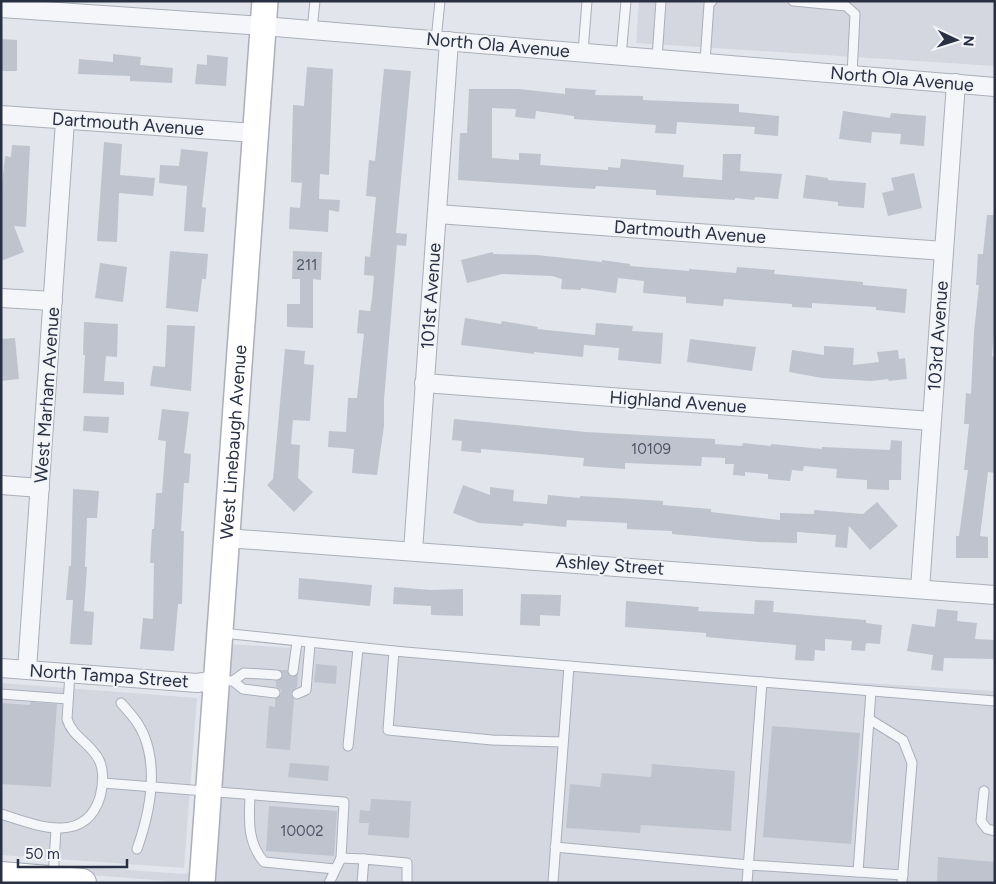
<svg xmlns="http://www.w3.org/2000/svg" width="996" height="884" viewBox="0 0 996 884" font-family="Figtree,sans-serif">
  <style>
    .built { fill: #d4d7e0 }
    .building { fill: #bfc3ce }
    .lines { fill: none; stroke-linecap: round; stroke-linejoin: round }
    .lane-casing { stroke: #aaafb9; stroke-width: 11 }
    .street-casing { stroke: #aaafb9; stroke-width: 20 }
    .secondary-casing { stroke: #aaafb9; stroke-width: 28 }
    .primary-casing { stroke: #a0a8b7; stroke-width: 30 }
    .lane { stroke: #f5f6f9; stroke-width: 9 }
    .street { stroke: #f5f6f9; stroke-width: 18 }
    .secondary { stroke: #fff; stroke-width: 25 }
    .primary { stroke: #fff; stroke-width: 28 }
    .labels { text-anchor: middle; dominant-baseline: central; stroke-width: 4; stroke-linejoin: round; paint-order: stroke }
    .number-label { font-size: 15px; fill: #4e5566 }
    .street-label { font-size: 18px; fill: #293044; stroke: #f2f4f8 }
  </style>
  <rect width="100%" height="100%" fill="#e2e5eb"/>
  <g class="built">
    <polygon points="639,1 995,1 995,66 636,43"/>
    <polygon points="228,644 995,691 995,883 210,883"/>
    <polygon points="1,677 207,691 193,883 1,868 1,861 185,874 189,872 203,695 200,692"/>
    <polygon points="1,683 197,698 184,868 1,855"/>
  </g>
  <g class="building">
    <polygon points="1,39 17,40 17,71 1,71"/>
    <polygon points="113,54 141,57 140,65 173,68 172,83 130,81 130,76 78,74 79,59 113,62"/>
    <polygon points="207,55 228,57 226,86 195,84 197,64 207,65"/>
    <polygon points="307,67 333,69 329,175 320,174 319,199 340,200 339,212 329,210 328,232 289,229 290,207 300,208 302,183 291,182 293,105 304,106"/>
    <polygon points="384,69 411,71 396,233 407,234 406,246 397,245 384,400 384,426 377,475 352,473 354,449 328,447 329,431 346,432 348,398 357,398 364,334 357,333 359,310 370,311 372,299 374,276 364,275 365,256 370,257 376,197 366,196 369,160 375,161"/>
    <polygon points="565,88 596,90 595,95 643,96 643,100 739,104 739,112 779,116 778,136 754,134 755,127 677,122 676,134 655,133 656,125 574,119 574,116 536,111 535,119 515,117 516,109 492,108 492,158 519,160 519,153 541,154 540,165 608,170 608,167 620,168 621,159 644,161 684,165 683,177 722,180 723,154 741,154 740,171 782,174 778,199 755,197 754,200 735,198 735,200 656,195 656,190 596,186 595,189 458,180 460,133 467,133 469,89 519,89 565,94"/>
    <polygon points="843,111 890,118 891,113 926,116 924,146 900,144 901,134 872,132 871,143 839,139"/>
    <polygon points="104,142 122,144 120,175 155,178 153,196 119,193 117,242 97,241"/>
    <polygon points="12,145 30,146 26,227 14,226 24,252 1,261 1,195 5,156 11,157"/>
    <polygon points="181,149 208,152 202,207 206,208 204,232 184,231 187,186 159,183 160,165 179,166"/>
    <polygon points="914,173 922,208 888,216 882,193 894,190 891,178"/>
    <polygon points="806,175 828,178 828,180 866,183 864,208 838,206 838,202 803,198"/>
    <polygon points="987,215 995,215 995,322 992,356 995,357 995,473 988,472 980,536 988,537 988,558 956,558 956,536 959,536 968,470 964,470 969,424 964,424 966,393 971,394 974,332 979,285 976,285 978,254 983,254"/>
    <polygon points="170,251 208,254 206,279 202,279 198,312 166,308"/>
    <polygon points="293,251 322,252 321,280 313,279 313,328 287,327 287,304 300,304 300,279 292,279"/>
    <polygon points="493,252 493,254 537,255 602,262 602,260 630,264 630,266 689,271 689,269 736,273 737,267 775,270 774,274 863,282 863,285 907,289 905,313 876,310 876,307 812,303 812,308 792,307 792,304 724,299 723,306 686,303 686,297 643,293 644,281 618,278 616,293 581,288 581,290 561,289 562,279 552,276 502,274 467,283 461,260"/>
    <polygon points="100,263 127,267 123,302 95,298"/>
    <polygon points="465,318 501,324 502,321 538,327 537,329 595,335 596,323 633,326 632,331 663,333 661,364 618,360 619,348 584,345 583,357 534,352 534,354 461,345"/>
    <polygon points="84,322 118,324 117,357 106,356 104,381 124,382 124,395 83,393 85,355 83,355"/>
    <polygon points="167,325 195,326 191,391 150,386 153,366 165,367"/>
    <polygon points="15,338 19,379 1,381 1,339"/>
    <polygon points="690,339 756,347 752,371 687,362"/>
    <polygon points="824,346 854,348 853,365 879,362 877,352 898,350 899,359 905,358 907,379 889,381 888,379 871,381 822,378 789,372 792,350 824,355"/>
    <polygon points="285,349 305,351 304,364 314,365 310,421 293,420 291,444 300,445 298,478 313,492 294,512 267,485 273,479"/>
    <polygon points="162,409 189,412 184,453 191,454 189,483 184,483 181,531 184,531 182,604 178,604 174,651 140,649 143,618 153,619 154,563 150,563 152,529 154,529 156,493 162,493 166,441 158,440"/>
    <polygon points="84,416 109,417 108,433 83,431"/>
    <polygon points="454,419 586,432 715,439 715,444 742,446 743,443 771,446 771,444 822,449 822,447 890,450 891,440 902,441 901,480 889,480 889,490 867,489 867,480 836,478 837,469 804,466 803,471 792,470 790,481 768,479 768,474 745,472 745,476 733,475 734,464 725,464 725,458 702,457 701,466 625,463 625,469 583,466 584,458 481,449 481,453 461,451 462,441 452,440"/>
    <polygon points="463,485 490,495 490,487 514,490 513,501 547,504 548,495 580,498 580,496 617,498 663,501 663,505 711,509 711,512 780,520 780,513 814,514 814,510 863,514 877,502 898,526 870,550 849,526 847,548 835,547 836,535 797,532 797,543 759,542 672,534 672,531 627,529 627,523 567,520 566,527 524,523 523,526 479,523 453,513"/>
    <polygon points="73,489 99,491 97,518 87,518 85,567 87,567 84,611 94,612 92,645 70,644 73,600 66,600 69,566 71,566"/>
    <polygon points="299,578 372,585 370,606 298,599"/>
    <polygon points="394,587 431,590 463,589 463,616 431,615 431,606 393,604"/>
    <polygon points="521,594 561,595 560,616 540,615 540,626 520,625"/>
    <polygon points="755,600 774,601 773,612 866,620 866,623 882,625 880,644 866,643 865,651 851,650 852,641 825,639 825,651 815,650 814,661 795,660 796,645 706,637 706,633 625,627 626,601 699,607 698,611 754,614"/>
    <polygon points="937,609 958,611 957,621 977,623 975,639 995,640 995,659 944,658 943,671 931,670 933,655 907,651 912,624 935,627"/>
    <polygon points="316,664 337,666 336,684 314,682"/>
    <polygon points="280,670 287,670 292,677 298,674 297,687 291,693 294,699 290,750 266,748 269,706 275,707 275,699 281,694 281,690 276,687 276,681 283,676"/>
    <polygon points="31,702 57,704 51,787 1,784 1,703 30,705"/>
    <polygon points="772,726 860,733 851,844 763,837"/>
    <polygon points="290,763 329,766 328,781 288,777"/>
    <polygon points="652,764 735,771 731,831 641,825 640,833 566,828 570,784 600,787 602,773 651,777"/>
    <polygon points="371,799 411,801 409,838 368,835 369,823 359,823 360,810 370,811"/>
    <polygon points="269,806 337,811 334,856 266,851"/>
    <polygon points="938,857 995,862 995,883 937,883"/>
  </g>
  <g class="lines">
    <g class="lane-casing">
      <g id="lane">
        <polyline points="793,1 846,6 855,14 852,75"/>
        <polyline points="312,30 315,1"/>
        <polyline points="436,40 440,1"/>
        <polyline points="583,52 587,1"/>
        <polyline points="621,56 626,1"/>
        <polyline points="657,58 661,1"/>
        <polyline points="705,62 709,4 712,1"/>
        <polyline points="222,633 394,651"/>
        <polyline points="293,671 297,642"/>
        <polyline points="218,680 233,681 244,673 277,675"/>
        <polyline points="233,681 243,689 275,693"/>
        <polyline points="871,691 869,719 903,740 912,763 902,883"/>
        <polyline points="1,694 68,699"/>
        <polyline points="297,694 306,690 310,644"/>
        <path d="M121 703C130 713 140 724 145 738 158 773 149 815 137 849"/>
        <polyline points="563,742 492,740 388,730 394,651 569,666"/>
        <polyline points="348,746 358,649"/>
        <polyline points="103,783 344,802 341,858 329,883"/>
        <polyline points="984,791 981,821 987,829 995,831"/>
        <path d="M250 795C249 820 247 842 264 862L335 869"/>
        <path d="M1 814C35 825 85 846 100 797 103 785 105 772 99 760 91 743 72 737 67 719L70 673"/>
        <polyline points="555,847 749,865 903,875"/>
        <polyline points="341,858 364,859"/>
        <polyline points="858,872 869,719"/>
        <polyline points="53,879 56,829"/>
        <polyline points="553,882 569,666 762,682"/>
        <polyline points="362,883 364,859 407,863 407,883"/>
        <polyline points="747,883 762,682 995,701"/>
      </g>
    </g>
    <g class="street-casing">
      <g id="street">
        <polyline points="1,8 263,26 995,87"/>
        <polyline points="1,115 255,133"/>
        <polyline points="437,214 944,251"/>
        <polyline points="1,298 53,301"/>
        <polyline points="424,383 931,421"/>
        <polyline points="1,485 40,488"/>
        <polyline points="226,538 995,595"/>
        <polyline points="413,551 449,41"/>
        <polyline points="920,589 956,83"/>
        <polyline points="1,668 197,683 216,680"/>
        <polyline points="27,670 65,121"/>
      </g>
    </g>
    <g class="secondary-casing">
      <g id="secondary">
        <path id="s1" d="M202 883 265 1"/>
      </g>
    </g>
    <g class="primary-casing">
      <polyline id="primary" points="1,876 82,883"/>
    </g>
    <use href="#lane" class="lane"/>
    <use href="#street" class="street"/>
    <use href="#secondary" class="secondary"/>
    <use href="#primary" class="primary"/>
  </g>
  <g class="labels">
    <g class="number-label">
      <text x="307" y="265">211</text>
      <text x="651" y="449">10109</text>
      <text x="302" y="831">10002</text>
    </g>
    <g class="street-label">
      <text transform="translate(498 45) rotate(5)">North Ola Avenue</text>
      <text transform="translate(902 79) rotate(5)">North Ola Avenue</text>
      <text transform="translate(128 124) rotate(4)">Dartmouth Avenue</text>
      <text transform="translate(690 232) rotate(4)">Dartmouth Avenue</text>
      <text transform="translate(431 296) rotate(-86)">101st Avenue</text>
      <text transform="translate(938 336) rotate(-86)">103rd Avenue</text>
      <text transform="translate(47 395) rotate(-86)">West Marham Avenue</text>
      <text transform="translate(678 402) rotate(4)">Highland Avenue</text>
      <text stroke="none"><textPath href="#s1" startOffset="442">West Linebaugh Avenue</textPath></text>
      <text transform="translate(610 565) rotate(4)">Ashley Street</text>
      <text transform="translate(109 676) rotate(4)">North Tampa Street</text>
    </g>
  </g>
  <rect width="996" height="884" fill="none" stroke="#293044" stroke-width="5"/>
  <g transform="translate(956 40) rotate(94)" stroke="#f2f4f8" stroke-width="4" paint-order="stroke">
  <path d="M0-4L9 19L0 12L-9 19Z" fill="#293044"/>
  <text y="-8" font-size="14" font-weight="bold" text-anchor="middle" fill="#293044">N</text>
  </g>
  <path d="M18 859v8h109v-8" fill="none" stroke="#293044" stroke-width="2.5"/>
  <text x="25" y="859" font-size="15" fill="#293044" stroke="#f2f4f8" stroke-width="4" paint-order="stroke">50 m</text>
</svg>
